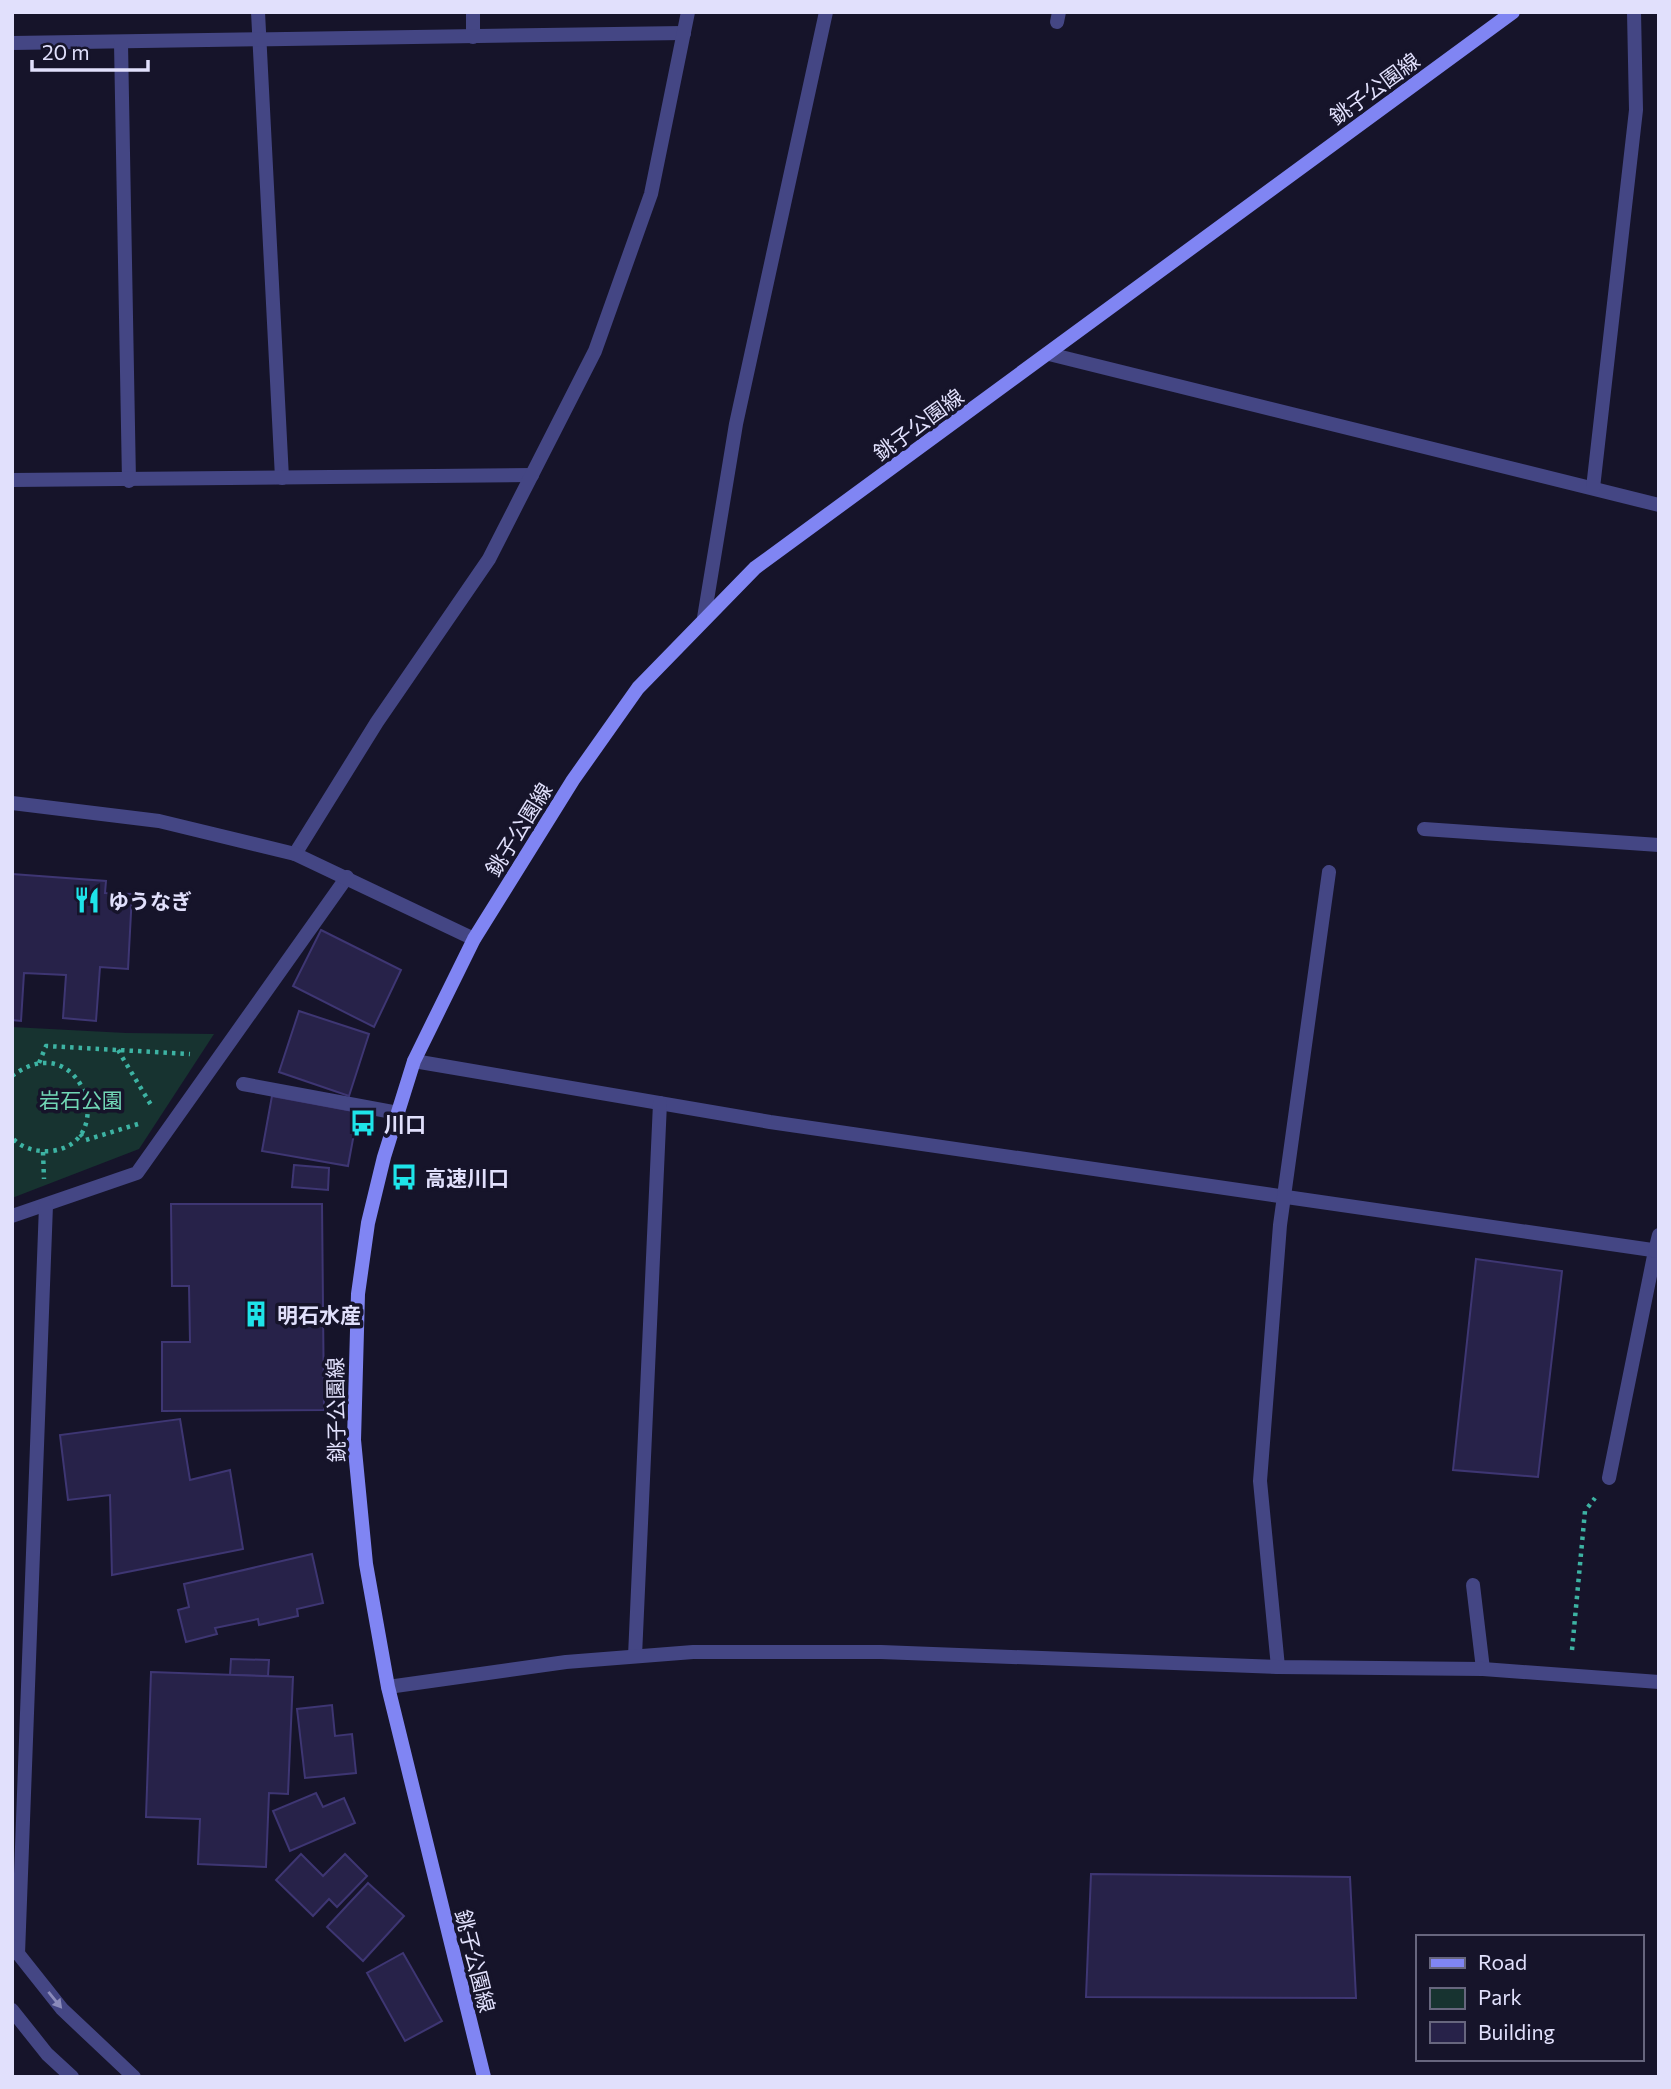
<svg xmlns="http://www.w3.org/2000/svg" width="1671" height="2089" viewBox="0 0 1671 2089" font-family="Commissioner,'Noto Sans JP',sans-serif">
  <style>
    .green { fill: #173330 }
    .building { fill: #272249; stroke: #3e3673; stroke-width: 2 }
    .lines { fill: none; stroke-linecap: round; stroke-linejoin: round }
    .path { stroke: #3db3a3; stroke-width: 4.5; stroke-dasharray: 3.5 5; stroke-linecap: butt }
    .service { stroke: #444684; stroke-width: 14 }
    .minor { stroke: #444684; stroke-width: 14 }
    .tertiary { stroke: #444684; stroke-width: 14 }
    .secondary { stroke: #8085f3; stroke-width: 14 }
    .oneway { fill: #8b8bba }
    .labels { text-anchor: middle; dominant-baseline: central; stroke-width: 7; stroke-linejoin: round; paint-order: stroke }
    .street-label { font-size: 21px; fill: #e1e0fc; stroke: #16142a }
    .poi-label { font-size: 21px; font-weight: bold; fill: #e1e0fc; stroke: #16142a; text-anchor: start }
    .park-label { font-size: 21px; fill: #71d7b6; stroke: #16142a }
  </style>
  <rect width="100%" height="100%" fill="#16142a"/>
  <polygon class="green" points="12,1027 126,1033 214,1034 139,1149 12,1198"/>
  <g class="building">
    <polygon points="12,874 106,881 105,893 132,894 128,969 100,967 96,1021 63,1018 66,975 24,973 21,1021 12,1020"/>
    <polygon points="321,930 401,970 374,1027 293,986"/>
    <polygon points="299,1011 369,1034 349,1096 279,1072"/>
    <polygon points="272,1096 358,1112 348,1166 262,1151"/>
    <polygon points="294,1165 329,1168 328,1190 292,1187"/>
    <polygon points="171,1204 322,1204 324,1410 162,1411 162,1342 190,1342 189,1286 172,1286"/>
    <polygon points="1476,1259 1562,1271 1538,1477 1453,1470"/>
    <polygon points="180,1419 190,1480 230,1470 243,1549 112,1575 110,1495 68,1500 60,1435"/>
    <polygon points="312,1554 323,1603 297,1609 298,1616 259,1625 258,1619 215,1628 217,1634 186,1642 178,1610 189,1607 184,1584"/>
    <polygon points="231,1659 269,1660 268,1676 230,1675"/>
    <polygon points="151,1672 293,1677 288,1794 269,1793 266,1867 198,1864 200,1819 146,1817"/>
    <polygon points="332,1705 335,1736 352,1734 356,1773 305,1778 297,1709"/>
    <polygon points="316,1793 323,1807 344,1798 355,1823 290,1851 273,1811"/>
    <polygon points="301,1854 323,1876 345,1854 367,1876 337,1907 329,1899 313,1916 276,1880"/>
    <polygon points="1091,1874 1350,1877 1356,1998 1086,1997"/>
    <polygon points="368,1883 404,1916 363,1961 327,1927"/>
    <polygon points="403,1953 442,2021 405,2041 367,1973"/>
  </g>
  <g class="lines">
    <g class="path">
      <polyline points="118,1050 151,1105"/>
      <polyline points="39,1063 46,1046 190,1054"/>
      <path d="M12 1076C81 1024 121 1143 51 1151 37 1152 23 1149 12 1138"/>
      <polyline points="80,1134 86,1140 138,1124"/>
      <polyline points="43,1152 44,1179"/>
      <polyline points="1572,1650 1585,1511 1595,1498"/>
    </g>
    <g class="service">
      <polyline points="1057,22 1059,12"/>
      <polyline points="1424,829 1659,845"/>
      <polyline points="243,1084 398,1113"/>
      <polyline points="1609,1478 1655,1251"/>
    </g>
    <g class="minor">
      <polyline points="258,12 282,478"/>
      <polyline points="473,37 473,12"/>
      <polyline points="12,43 684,33"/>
      <polyline points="121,43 129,481"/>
      <polyline points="1049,354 1659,505"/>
      <polyline points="12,480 532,475"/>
      <polyline points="1593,488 1636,110 1634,12"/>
      <polyline points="704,618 736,424 826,12"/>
      <polyline points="295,854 377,722 489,559 595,351 651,194 688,12"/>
      <polyline points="414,1061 770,1122 1659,1251"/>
      <polyline points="12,1216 137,1173 347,877"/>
      <polyline points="1655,1251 1659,1235"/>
      <polyline points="1473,1585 1483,1669"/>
      <polyline points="635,1656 660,1103"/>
      <polyline points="1278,1667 1260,1481 1280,1225 1329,872"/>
      <polyline points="388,1687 566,1662 693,1652 881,1652 1278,1667 1483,1669 1659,1682"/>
      <polyline points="18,1954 46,1205"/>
    </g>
    <g class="tertiary">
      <polyline points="12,803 159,821 295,854 474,939"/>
      <polyline points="12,1946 62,2009 134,2077"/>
      <polyline points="12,2010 47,2054 72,2077"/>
    </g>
    <polyline class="secondary" points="484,2077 388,1687 366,1564 354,1440 358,1294 368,1223 384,1157 414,1061 441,1006 474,939 573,780 638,688 755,568 1513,12"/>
  </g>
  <defs><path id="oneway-solid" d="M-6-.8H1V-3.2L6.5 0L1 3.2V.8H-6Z" transform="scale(1.75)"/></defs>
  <use class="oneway" href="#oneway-solid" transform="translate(55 2000) rotate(51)"/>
  <defs>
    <g id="restaurant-bare" transform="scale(2.1)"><path d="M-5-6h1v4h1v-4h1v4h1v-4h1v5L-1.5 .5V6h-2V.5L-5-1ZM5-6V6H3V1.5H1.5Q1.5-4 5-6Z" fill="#1ee4e9" stroke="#16142a" stroke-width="2.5" paint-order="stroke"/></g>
    <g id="bus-bare" transform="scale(2.1)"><path d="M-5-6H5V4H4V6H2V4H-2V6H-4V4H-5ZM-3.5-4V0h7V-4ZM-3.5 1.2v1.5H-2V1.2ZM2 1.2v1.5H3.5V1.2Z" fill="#1ee4e9" stroke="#16142a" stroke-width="2.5" paint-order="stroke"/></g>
    <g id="building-bare" transform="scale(2.1)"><path d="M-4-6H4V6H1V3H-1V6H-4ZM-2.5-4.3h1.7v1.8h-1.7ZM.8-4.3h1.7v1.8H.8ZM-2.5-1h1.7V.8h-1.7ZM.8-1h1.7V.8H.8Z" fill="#1ee4e9" stroke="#16142a" stroke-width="2.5" paint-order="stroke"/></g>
  </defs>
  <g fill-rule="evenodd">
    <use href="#restaurant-bare" x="87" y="900"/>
    <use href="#bus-bare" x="363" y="1123"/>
    <use href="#bus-bare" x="404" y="1177"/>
    <use href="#building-bare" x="256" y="1314"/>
  </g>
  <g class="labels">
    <g class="street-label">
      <text transform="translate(1374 88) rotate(-36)">銚子公園線</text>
      <text transform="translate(918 424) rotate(-36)">銚子公園線</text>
      <text transform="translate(518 829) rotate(-58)">銚子公園線</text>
      <text transform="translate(335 1410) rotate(-91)">銚子公園線</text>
      <text transform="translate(476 1961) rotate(76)">銚子公園線</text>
    </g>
    <g class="poi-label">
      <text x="108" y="900">ゆうなぎ</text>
      <text x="384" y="1123">川口</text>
      <text x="425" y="1177">高速川口</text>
      <text x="277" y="1314">明石水産</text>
    </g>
    <g class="park-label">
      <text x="81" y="1099">岩石公園</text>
    </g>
  </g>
  <rect width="1671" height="2089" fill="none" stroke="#e1e0fc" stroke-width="28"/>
  <rect x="1416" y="1935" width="228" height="126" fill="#16142a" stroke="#67667e" stroke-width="2"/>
  <rect x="1430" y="1958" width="35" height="10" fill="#8085f3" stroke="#67667e" stroke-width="2"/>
  <text x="1478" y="1970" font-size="21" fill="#e1e0fc">Road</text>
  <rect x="1430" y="1988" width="35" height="21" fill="#173330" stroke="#67667e" stroke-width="2"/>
  <text x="1478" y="2005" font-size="21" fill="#e1e0fc">Park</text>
  <rect x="1430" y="2022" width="35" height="21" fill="#272249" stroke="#67667e" stroke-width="2"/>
  <text x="1478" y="2040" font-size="21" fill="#e1e0fc">Building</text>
  <path d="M32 60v10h116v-10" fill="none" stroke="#e1e0fc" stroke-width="3.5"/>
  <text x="42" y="60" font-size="21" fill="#e1e0fc" stroke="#16142a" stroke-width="5" paint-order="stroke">20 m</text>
</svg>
